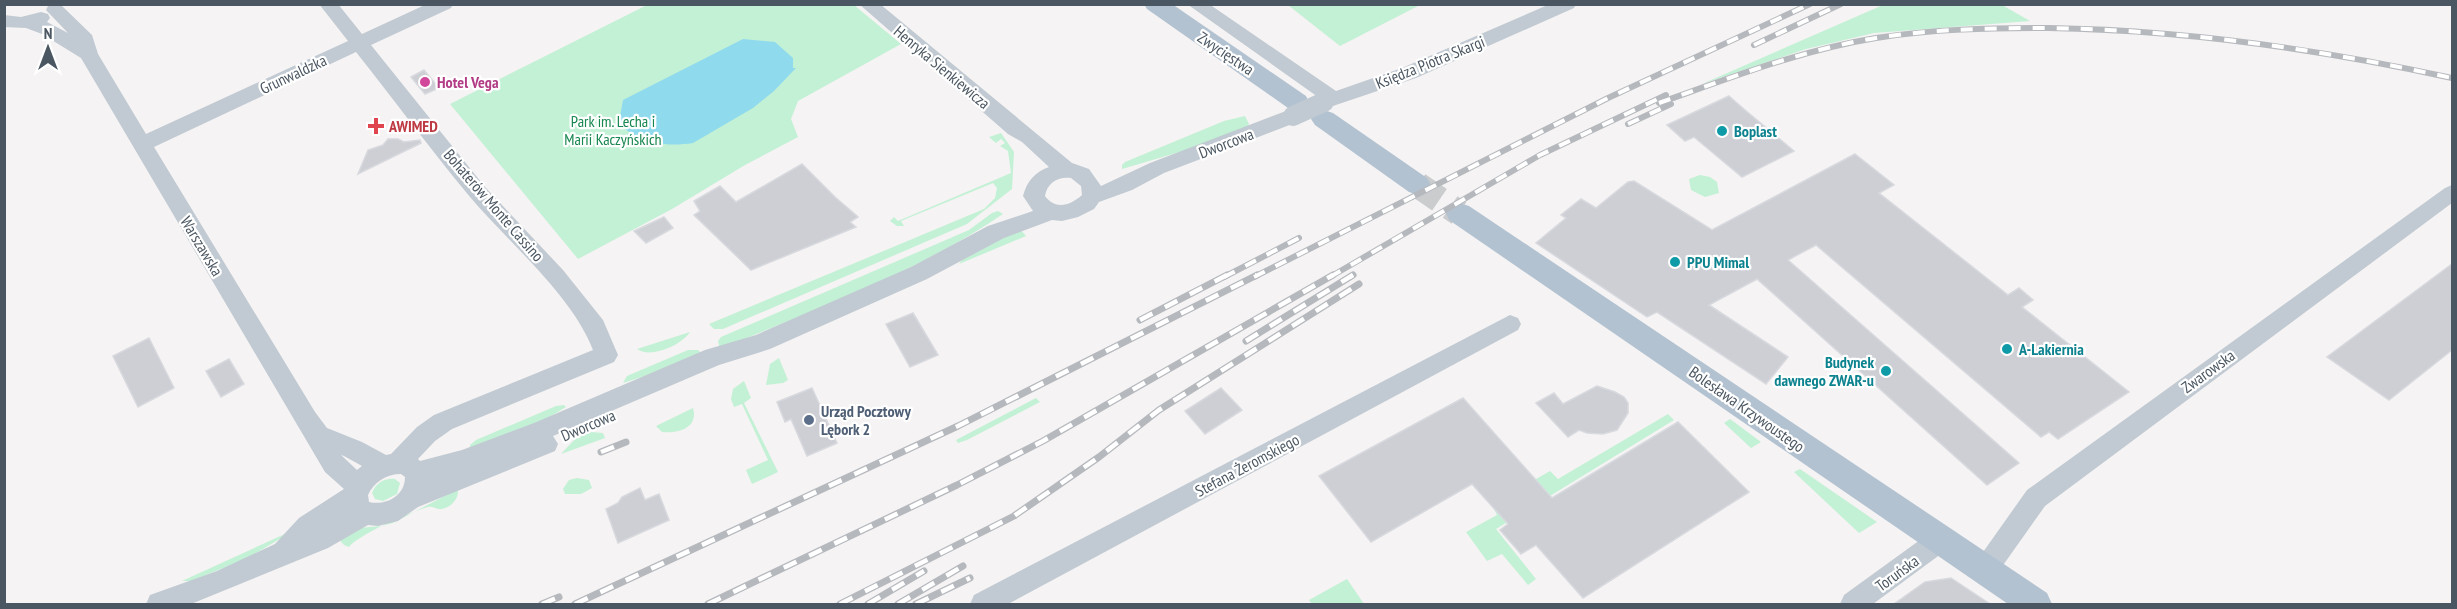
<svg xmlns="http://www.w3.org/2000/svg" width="2457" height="609" viewBox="0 0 2457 609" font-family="'PT Sans Narrow',sans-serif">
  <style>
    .green { fill: #c3f1d5 }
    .water { fill: #90daee }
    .building { fill: #cdcfd5; stroke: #d7d9de; stroke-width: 1.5 }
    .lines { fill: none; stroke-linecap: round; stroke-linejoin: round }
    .major-tunnel { stroke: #caccce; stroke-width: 26; stroke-dasharray: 26 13; stroke-linecap: butt }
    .minor { fill: #c1cad2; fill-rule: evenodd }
    .major { fill: #b3c2d1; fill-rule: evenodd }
    .rail-far1-casing { stroke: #b5b8bd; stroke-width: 6 }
    .rail-casing { stroke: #b5b8bd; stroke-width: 7 }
    .rail-far1 { stroke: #fff; stroke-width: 4; stroke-dasharray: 12; stroke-linecap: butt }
    .rail { stroke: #fff; stroke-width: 4.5; stroke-dasharray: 14; stroke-linecap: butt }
    .minor-bridge { stroke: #c1cad2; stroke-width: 20 }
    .hotel-dot { fill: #d1479c; stroke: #fff; stroke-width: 2 }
    .health-dot { fill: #e0444e; stroke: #fff; stroke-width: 2 }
    .culture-dot { fill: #0f9aa8; stroke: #fff; stroke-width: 2 }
    .service-dot { fill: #5c6f8a; stroke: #fff; stroke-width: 2 }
    .labels { text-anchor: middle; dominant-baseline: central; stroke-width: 4.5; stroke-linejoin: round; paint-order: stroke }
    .street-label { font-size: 16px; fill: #4a5661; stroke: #fff }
    .hotel-label { font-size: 16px; font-weight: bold; fill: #b23c85; stroke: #fff; text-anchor: start }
    .park-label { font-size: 16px; fill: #17864f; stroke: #fff }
    .health-label { font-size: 16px; font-weight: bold; fill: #be3a42; stroke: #fff; text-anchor: start }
    .culture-label { font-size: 16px; font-weight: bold; fill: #0d838f; stroke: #fff; text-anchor: start }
    .service-label { font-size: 16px; font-weight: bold; fill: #4e5e75; stroke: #fff; text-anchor: start }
  </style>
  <rect width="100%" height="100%" fill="#f5f3f3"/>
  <g class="green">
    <polygon points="647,5 854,5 901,44 798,101 791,119 798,137 745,165 672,209 578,259 450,104"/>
    <polygon points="1288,5 1420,5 1340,46"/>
    <polygon points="1883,5 2002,5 2030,21 1874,33 1806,49 1702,84"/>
    <polygon points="1245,116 1249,124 1247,128 1210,143 1122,169 1122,165 1125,162 1224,121"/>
    <polygon points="1001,133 1014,152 1012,189 967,224 723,329 714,329 709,324 984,209 995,198 997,188 993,183 901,221 904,226 897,226 890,221 894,217 898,221 1011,173 1008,151 1000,146 1005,143 1001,139 996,143 989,137"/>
    <polygon points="1700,175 1710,177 1717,182 1719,193 1705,197 1691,190 1689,179"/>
    <path d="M998 211 1003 214C916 273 816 309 720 349L718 341 721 337 969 230 992 213Z"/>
    <polygon points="1020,229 1026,236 959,264 962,260"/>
    <path d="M690 332C682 345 650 359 637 349Z"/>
    <polygon points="688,350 698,350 701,353 692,361 623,383 627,376"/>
    <polygon points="779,358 788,380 783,383 766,385 770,364"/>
    <polygon points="744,381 751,398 744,403 778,472 752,484 746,470 768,460 742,404 734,407 731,399 733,389"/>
    <polygon points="1036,398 1040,402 967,440 958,443 956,440"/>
    <polygon points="564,405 566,407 530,429 470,452 470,445 476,440 556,406"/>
    <path d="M693 408C699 428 677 434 662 432L656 426Z"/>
    <polygon points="1668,414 1674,420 1496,529 1536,579 1528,585 1502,554 1487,561 1466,532 1497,515 1494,509 1520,494 1517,490 1550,471 1558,479"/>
    <polygon points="1730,419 1761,442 1751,448 1724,423"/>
    <polygon points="591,432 603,433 605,438 561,454 576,438"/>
    <polygon points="1800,469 1877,522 1859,533 1794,472"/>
    <polygon points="577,478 589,480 592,488 581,494 565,494 563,489 569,480"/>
    <path d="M395 479 400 483 397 494 383 501 375 499 372 493C376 483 384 478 395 479Z"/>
    <path d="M458 489C459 498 452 507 442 509 437 510 433 506 428 507 411 512 359 534 349 547L344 545 336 536 359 528 381 526 393 523Z"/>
    <polygon points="298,528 246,559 191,581 182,581"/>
    <polygon points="1347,579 1364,604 1312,604 1309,600"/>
  </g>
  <path class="water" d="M743 39 775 42 793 58V68H796L774 91 753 108 693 143C668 147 635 144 619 122L623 100Z"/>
  <g class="building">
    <polygon points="424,70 439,88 425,94 411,77"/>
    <polygon points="1729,96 1745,110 1794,151 1742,177 1694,137 1685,141 1667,125"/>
    <polygon points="388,139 398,139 404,142 420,140 421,143 358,174 368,150 383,145"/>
    <polygon points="1855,154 1894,185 1879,193 2008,295 2019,288 2033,300 2022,307 2129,392 2058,439 2049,432 2041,437 1816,245 1788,260 2019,463 1987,485 1757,279 1709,305 1788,357 1766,384 1657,312 1647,317 1536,243 1566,218 1561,215 1581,199 1596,208 1628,182 1634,181 1712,230"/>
    <polygon points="802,164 835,197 858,217 850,222 856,227 751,270 694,215 700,211 694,201 720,186 736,202"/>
    <polygon points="664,217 673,228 646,243 634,231"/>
    <polygon points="2452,264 2452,350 2389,400 2327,357"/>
    <polygon points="913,313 938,355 910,367 886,324"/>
    <polygon points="149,338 174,388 138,407 113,356"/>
    <polygon points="229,359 244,384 221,397 206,371"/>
    <polygon points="1597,386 1615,392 1624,397 1628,403 1628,413 1617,430 1603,434 1587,433 1579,430 1568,437 1536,403 1554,393 1563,404"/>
    <polygon points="812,388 837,443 807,456 791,419 785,422 777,402"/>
    <polygon points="1221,388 1242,410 1205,434 1185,411"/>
    <polygon points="1463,398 1552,498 1678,422 1749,492 1583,598 1536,545 1521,554 1500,530 1508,524 1472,484 1371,542 1319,476"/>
    <polygon points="640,488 645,500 659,494 669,520 618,543 606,509 618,503 622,497"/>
    <polygon points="1951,578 1990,604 1894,604 1925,582"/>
  </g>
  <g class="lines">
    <polyline class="major-tunnel" points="1418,185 1459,213"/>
    <g class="minor">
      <path d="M56 4 62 6 92 35 98 54 146 134 348 41 319 4H338L362 34 427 4H453L451 8 371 45 485 187 563 270 603 320 618 355 614 362 452 429 435 441 418 459 420 461 462 450 534 423 705 350 756 335 911 267 988 226 1033 211 1023 196C1027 181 1035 172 1049 167L1022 142 1008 134 859 4H880L1072 163 1089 169 1101 186 1150 163 1286 111 1293 109 1300 111 1303 116 1300 121 1164 173 1132 190 1099 202 1094 209 1078 217 1062 221 1052 220 1004 238 927 279 770 349 719 365 553 436 558 444 555 451 418 507 398 521 378 526 368 525 328 548 191 604H146L150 595 217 571 275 544 299 518 344 489 325 472 81 58 42 34 26 28 4 27V15L21 17 41 12 48 14 50 18 47 22 68 33 46 10 48 6ZM356 52C394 100 431 150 470 197 509 243 572 295 593 350L434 415 417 427 391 454 386 455 362 442 327 428 315 412 154 147ZM1071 178 1081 186 1082 195C1070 206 1055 210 1045 196 1047 183 1058 176 1071 178ZM341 455 344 456 362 466 357 470ZM401 474 405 477C405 496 386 506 369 502L368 495C374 482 386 474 401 474Z"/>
      <polygon points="1187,4 1209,4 1336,91 1402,68 1550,4 1576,4 1574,8 1416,78 1324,109 1317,107 1314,102 1318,97"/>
      <polygon points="2452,185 2452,203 2045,506 1994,578 1985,582 1976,578 1972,570 1976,562 2027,490 2445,188"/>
      <polygon points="1510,315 1518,318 1521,324 1518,330 1008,604 970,604 974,595"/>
      <polygon points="1940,529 1949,532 1953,540 1949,548 1873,604 1840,604 1844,595 1931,532"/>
    </g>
    <g class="major">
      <polygon points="1144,4 1172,4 1306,96 1309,102 1306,108 1297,111 1288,108 1147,9"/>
      <polygon points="1324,110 1333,113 1427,178 1431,185 1427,192 1418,195 1409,192 1315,125 1311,119 1315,113"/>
      <polygon points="1459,203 1469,206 2047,593 2052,604 2008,604 1449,220 1446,213 1449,206"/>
    </g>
    <g class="rail-far1-casing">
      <g id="rail-far1">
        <polyline points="1754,45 1841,4"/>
        <path d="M1659 103C1730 78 1801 50 1876 38 1933 29 1990 28 2048 28 2185 30 2319 49 2452 78"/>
        <polyline points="1628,124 1671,104"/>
        <polyline points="1224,277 1299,238"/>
        <polyline points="1254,277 1608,98 1810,4"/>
        <polyline points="1330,277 1540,155 1666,95"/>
        <polyline points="1350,277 1353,275"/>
      </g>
    </g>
    <g class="rail-casing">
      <g id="rail">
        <polyline points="1140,320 1227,275"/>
        <polyline points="1246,341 1353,275"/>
        <polyline points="601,452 626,442"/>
        <polyline points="542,604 559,597"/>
        <polyline points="575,604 958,426 1257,275"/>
        <polyline points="708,604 957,485 1043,441 1333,275"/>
        <polyline points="840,604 1014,516 1099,457 1159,410 1359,284"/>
        <polyline points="868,604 924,571"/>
        <polyline points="898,604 963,566"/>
        <polyline points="916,604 970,578"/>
      </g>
    </g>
    <use href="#rail-far1" class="rail-far1"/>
    <use href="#rail" class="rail"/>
    <polyline class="minor-bridge" points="1293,116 1324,102"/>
  </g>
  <circle class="hotel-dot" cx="425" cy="82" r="6"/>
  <path class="health-dot" d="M373 117h6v6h6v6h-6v6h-6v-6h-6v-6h6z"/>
  <g class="culture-dot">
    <circle cx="1722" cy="131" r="6"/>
    <circle cx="1675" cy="262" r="6"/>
    <circle cx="2007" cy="349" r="6"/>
    <circle cx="1886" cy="371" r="6"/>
  </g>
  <circle class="service-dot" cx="809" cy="420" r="6"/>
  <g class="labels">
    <g class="street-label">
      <text transform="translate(1226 53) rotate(34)">Zwycięstwa</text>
      <text transform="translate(1430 62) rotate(-22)">Księdza Piotra Skargi</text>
      <text transform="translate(942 67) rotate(40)">Henryka Sienkiewicza</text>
      <text transform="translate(293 74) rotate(-25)">Grunwaldzka</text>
      <text transform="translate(1226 143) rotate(-21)">Dworcowa</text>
      <text transform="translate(494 205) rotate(49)">Bohaterów Monte Cassino</text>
      <text transform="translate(202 246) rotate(59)">Warszawska</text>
      <text transform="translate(2208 371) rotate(-36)">Zwarowska</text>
      <text transform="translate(1747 409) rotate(35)">Bolesława Krzywoustego</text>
      <text transform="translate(588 425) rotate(-23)">Dworcowa</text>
      <text transform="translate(1247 465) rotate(-28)">Stefana Żeromskiego</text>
      <text transform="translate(1897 573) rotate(-36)">Toruńska</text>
    </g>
    <g class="hotel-label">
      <text x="437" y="82">Hotel Vega</text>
    </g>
    <g class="park-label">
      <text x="613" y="121">Park im. Lecha i<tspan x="613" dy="18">Marii Kaczyńskich</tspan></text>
    </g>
    <g class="health-label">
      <text x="389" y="126">AWIMED</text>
    </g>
    <g class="culture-label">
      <text x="1734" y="131">Boplast</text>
      <text x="1687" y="262">PPU Mimal</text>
      <text x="2019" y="349">A-Lakiernia</text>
      <text x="1874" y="362" text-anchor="end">Budynek<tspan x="1874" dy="18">dawnego ZWAR-u</tspan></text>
    </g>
    <g class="service-label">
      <text x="821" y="411">Urząd Pocztowy<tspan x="821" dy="18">Lębork 2</tspan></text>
    </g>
  </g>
  <rect width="2457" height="609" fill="none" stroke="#4a5661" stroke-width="12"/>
  <g transform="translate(48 48)" stroke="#ffffff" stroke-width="4.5" paint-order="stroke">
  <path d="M0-4.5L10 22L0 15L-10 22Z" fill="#4a5661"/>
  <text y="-9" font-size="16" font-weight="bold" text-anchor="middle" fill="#4a5661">N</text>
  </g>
</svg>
